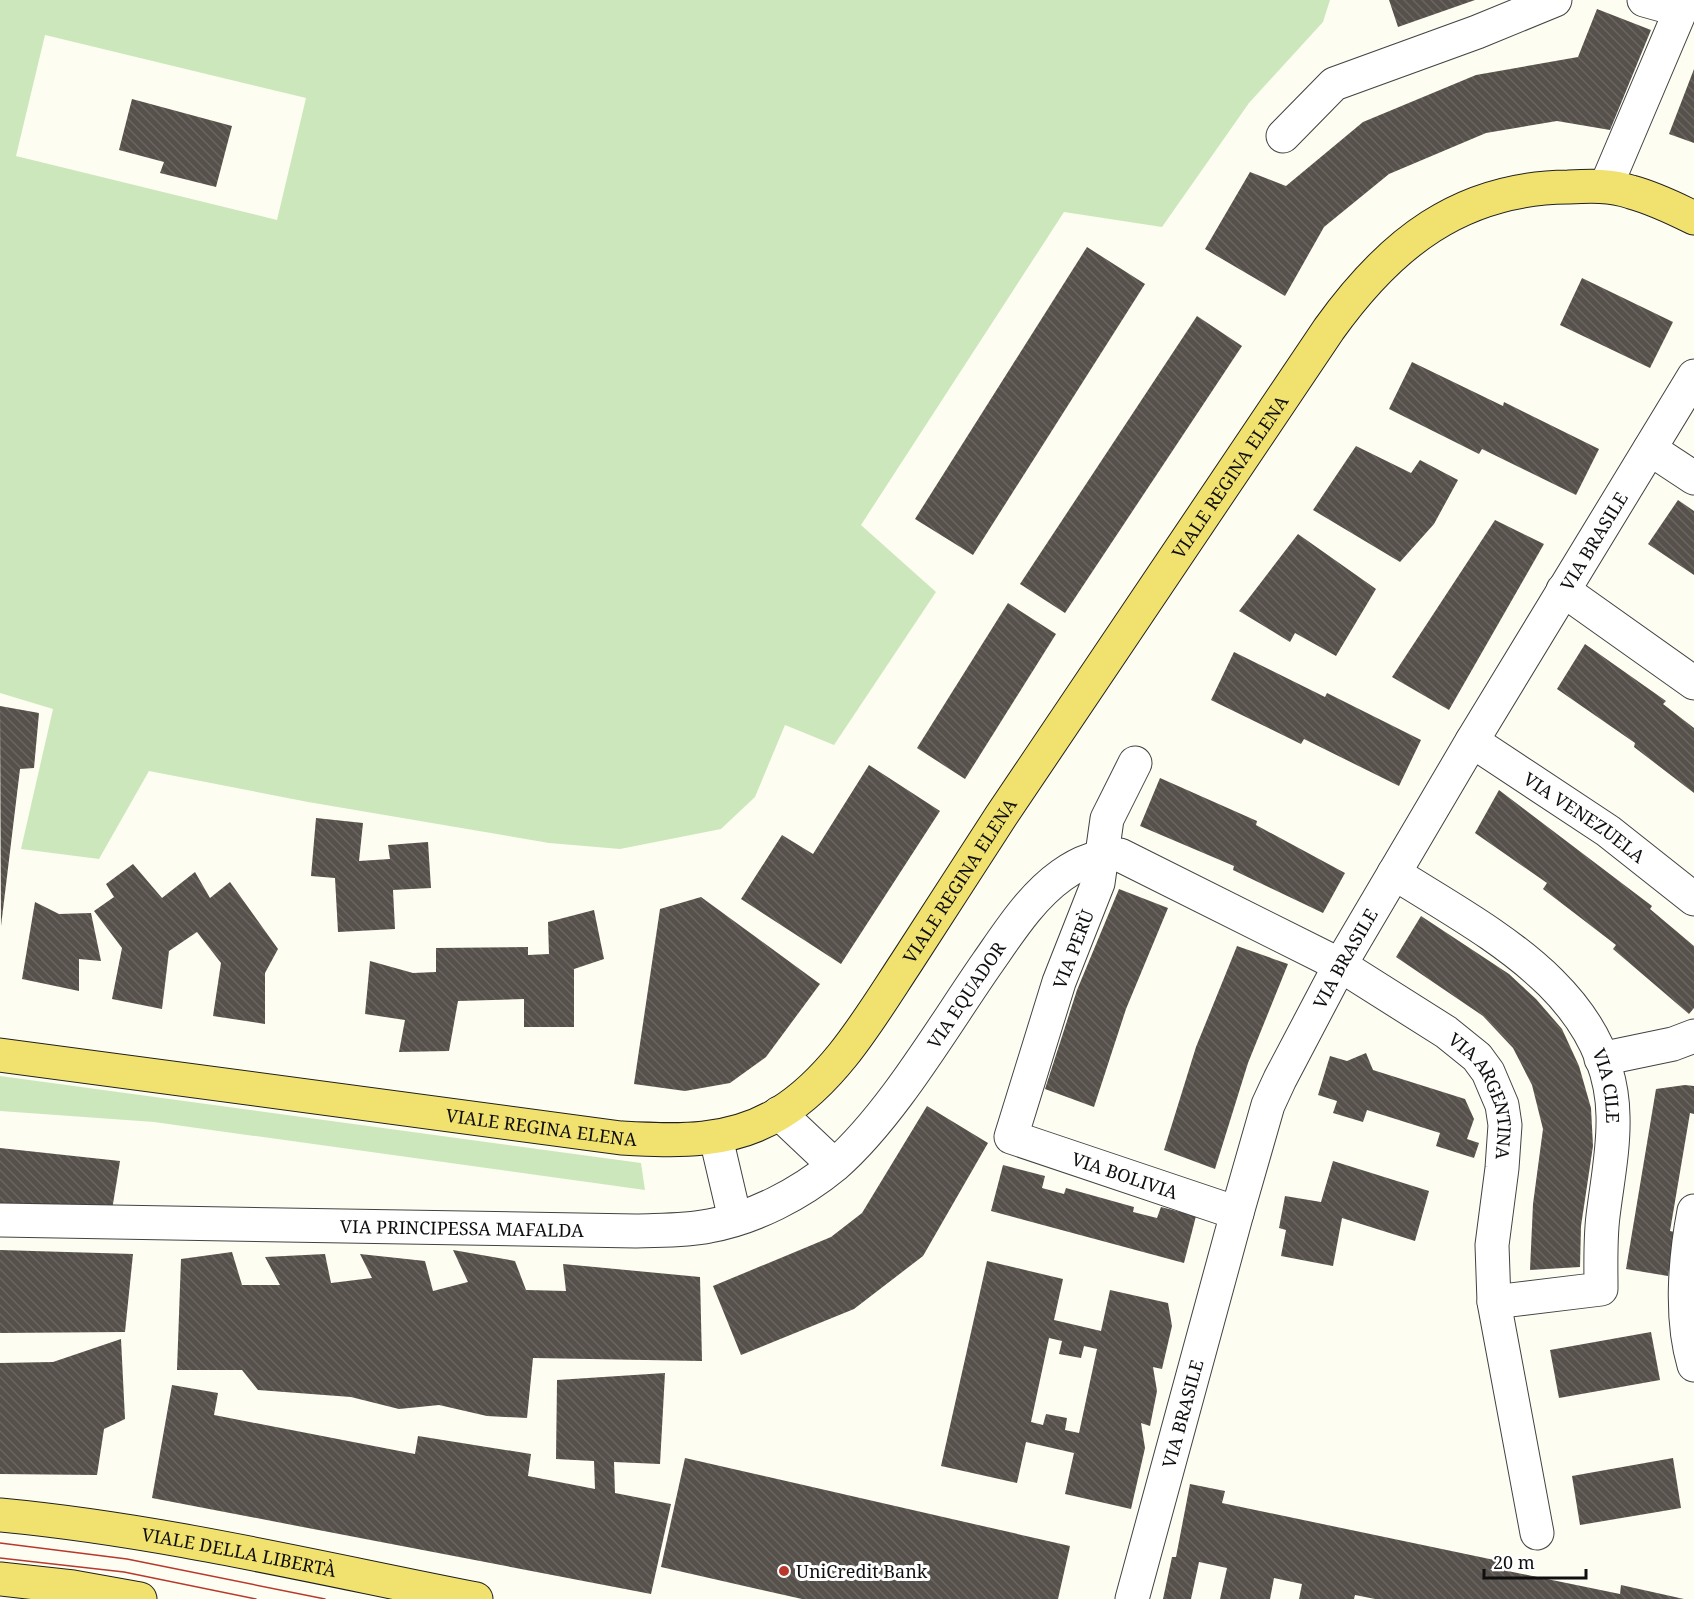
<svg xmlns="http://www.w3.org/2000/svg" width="1694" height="1599" viewBox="0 0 1694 1599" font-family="'Noto Serif',serif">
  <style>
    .grass { fill: #cde7bc; fill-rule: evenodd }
    .building { fill: url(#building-back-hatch); fill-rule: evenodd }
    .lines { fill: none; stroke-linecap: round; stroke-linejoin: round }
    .minor-casing { stroke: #424242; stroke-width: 35 }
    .major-casing { stroke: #202020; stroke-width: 35 }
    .minor { stroke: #fff; stroke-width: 33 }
    .major { stroke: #f1e16f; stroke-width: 33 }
    .tram { stroke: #b8382d; stroke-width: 1.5 }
    .poi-dot { fill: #b8382d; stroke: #fff; stroke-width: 2 }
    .labels { text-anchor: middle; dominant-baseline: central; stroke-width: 6; stroke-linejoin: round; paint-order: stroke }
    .street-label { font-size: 18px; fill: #0f0f0f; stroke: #fff }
    .poi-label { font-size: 18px; fill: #0f0f0f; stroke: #fff; text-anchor: start }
  </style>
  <defs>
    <pattern id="building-back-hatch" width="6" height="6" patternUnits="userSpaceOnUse" patternTransform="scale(1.5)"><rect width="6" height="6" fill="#57514c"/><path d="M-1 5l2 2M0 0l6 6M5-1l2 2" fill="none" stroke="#6a6561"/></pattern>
  </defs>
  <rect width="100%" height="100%" fill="#fefdf1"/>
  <g class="grass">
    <path d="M0 0H1330L1323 22 1249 103 1162 227 1064 212 861 525 936 592 834 745 785 725 755 797 721 829 620 849 549 843 308 802 149 771 99 859 21 849 53 709 0 693ZM45 35 306 98 277 220 16 156Z"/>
    <polygon points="0,1076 641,1163 645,1190 154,1122 0,1111"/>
  </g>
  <g class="building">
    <polygon points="1389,0 1475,0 1398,27"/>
    <polygon points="1597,9 1651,30 1610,130 1557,121 1486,133 1389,174 1324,227 1285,296 1205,249 1250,172 1286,186 1363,122 1476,75 1578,57"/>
    <polygon points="1694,69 1694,143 1669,134"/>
    <polygon points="132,99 232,126 216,187 160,173 164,162 119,150"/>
    <polygon points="1087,247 1145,284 973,555 915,519"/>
    <polygon points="1582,278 1673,322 1650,368 1560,325"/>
    <polygon points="1197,316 1242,346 1065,613 1020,584"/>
    <polygon points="1412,362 1503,406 1504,402 1599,449 1576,495 1482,449 1479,454 1389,409"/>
    <polygon points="1356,446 1411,473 1420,460 1458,480 1434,524 1400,562 1313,510"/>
    <polygon points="1678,500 1694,511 1694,575 1648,544"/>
    <polygon points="1495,520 1544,544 1449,710 1392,677"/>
    <polygon points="1298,534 1376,589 1336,656 1295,633 1290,642 1239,611"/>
    <polygon points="1008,603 1056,634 965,779 917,748"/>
    <polygon points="1585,644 1666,701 1663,704 1694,728 1694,793 1634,747 1635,743 1557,689"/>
    <polygon points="1234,652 1325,697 1327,693 1421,740 1399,786 1304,739 1301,744 1211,700"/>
    <polygon points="0,706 39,713 34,768 20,769 1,926"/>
    <polygon points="869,765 940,811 841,964 741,899 782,835 813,854"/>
    <polygon points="1160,778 1257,821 1256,825 1345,873 1323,913 1233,870 1234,866 1140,826"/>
    <polygon points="1499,790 1652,906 1650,909 1694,946 1694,1008 1689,1014 1613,949 1616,945 1543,889 1547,883 1475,833"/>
    <polygon points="316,818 363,823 359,861 390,859 388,845 428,842 431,888 393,890 395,929 338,932 335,878 311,876"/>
    <polygon points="133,864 162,898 195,872 210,898 230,882 278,949 265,973 265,1024 213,1016 221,963 197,932 169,951 162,1009 112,999 122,948 94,911 114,897 106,884"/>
    <polygon points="1119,889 1168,908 1126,1009 1094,1107 1045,1089 1077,990"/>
    <polygon points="701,897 820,984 766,1057 730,1083 685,1091 634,1084 660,909"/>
    <polygon points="35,902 59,914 91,913 101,961 79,959 79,991 22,979"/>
    <polygon points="594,910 604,959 574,969 574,1027 524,1027 524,999 458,1001 449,1051 399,1052 405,1020 365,1014 370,961 413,973 436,972 436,948 528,947 528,955 549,954 548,922"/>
    <polygon points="1421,916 1509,974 1536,999 1562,1029 1579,1066 1591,1108 1593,1146 1581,1226 1580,1267 1530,1270 1533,1204 1543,1129 1532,1085 1513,1048 1483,1016 1396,957"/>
    <polygon points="1237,946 1288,964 1248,1063 1215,1169 1164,1150 1196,1047"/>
    <polygon points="1366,1053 1373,1070 1465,1099 1474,1119 1467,1139 1479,1143 1474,1158 1436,1146 1440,1133 1367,1110 1363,1122 1333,1113 1337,1101 1318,1095 1330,1056 1347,1061"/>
    <polygon points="1685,1085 1694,1086 1694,1114 1690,1113 1670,1231 1675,1232 1668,1276 1626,1269 1656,1089"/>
    <polygon points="927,1106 988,1143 923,1256 854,1309 741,1355 713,1286 831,1237 862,1213"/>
    <polygon points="0,1148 120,1161 112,1210 0,1207"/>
    <polygon points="1333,1161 1429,1191 1415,1241 1342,1218 1333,1266 1281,1256 1286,1230 1279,1228 1285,1196 1321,1202"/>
    <polygon points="1003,1165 1045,1176 1042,1188 1064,1194 1066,1188 1134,1207 1133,1212 1157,1218 1161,1207 1196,1216 1184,1263 991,1211"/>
    <polygon points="0,1250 133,1254 125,1332 0,1333"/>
    <polygon points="453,1250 515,1261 526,1290 566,1291 563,1264 700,1277 702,1361 533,1358 527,1418 487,1416 439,1405 399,1409 351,1397 258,1390 242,1370 177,1370 181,1259 232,1252 242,1285 280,1285 265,1257 325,1254 331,1283 372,1278 360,1254 425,1261 433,1291 468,1282"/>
    <path d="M987 1261 1063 1279 1054 1320 1101 1331 1110 1290 1168 1303 1172 1326 1162 1369 1153 1367 1157 1391 1150 1426 1141 1423 1145 1448 1131 1509 1065 1494 1074 1453 1026 1442 1017 1483 941 1466ZM1049 1338 1062 1341 1059 1354 1081 1358 1084 1346 1097 1349 1079 1433 1065 1430 1067 1418 1046 1414 1043 1425 1031 1422Z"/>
    <polygon points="1651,1332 1660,1380 1559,1398 1550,1350"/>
    <polygon points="121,1339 125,1419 104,1429 97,1475 0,1474 0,1363 53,1362"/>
    <polygon points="665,1373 660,1464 614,1462 615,1493 671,1504 651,1594 152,1498 172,1385 218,1393 214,1415 415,1454 418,1436 531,1454 528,1476 595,1489 594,1461 556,1459 557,1380"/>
    <polygon points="685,1458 1070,1546 1058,1599 802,1599 661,1567"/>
    <polygon points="1673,1458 1681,1508 1580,1525 1572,1476"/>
    <polygon points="1190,1484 1225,1491 1222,1503 1504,1562 1503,1570 1620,1594 1621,1585 1684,1599 1375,1599 1355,1595 1354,1599 1299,1599 1302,1584 1274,1578 1270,1599 1220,1599 1227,1568 1199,1562 1191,1599 1163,1599 1172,1557 1176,1557"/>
  </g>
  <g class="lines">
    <g class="minor-casing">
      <g id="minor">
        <polyline points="1644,0 1680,10"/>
        <polyline points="1283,136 1334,84 1477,32 1555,0"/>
        <polyline points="1606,186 1685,0"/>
        <polyline points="1650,449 1694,478"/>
        <polyline points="1563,590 1694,683"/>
        <path id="s1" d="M1472 741 1608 831 1694 899"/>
        <path id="s2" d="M1135 763 1107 819 1098 883 1059 982 1011 1137 1237 1213"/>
        <path id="s3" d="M1394 873C1484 930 1611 992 1613 1116 1614 1149 1607 1183 1603 1216 1600 1240 1601 1264 1601 1289L1494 1302"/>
        <polyline points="1601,1059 1673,1044 1694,1036"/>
        <polyline points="779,1113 834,1165"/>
        <polyline points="716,1138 735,1219"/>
        <path d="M1694 1211C1685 1258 1680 1318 1694 1365"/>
        <path id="s4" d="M0 1220 636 1231C660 1230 685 1231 709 1226 754 1218 800 1194 835 1165 892 1115 944 1025 988 962 1009 932 1031 897 1062 875 1080 862 1098 855 1120 855L1340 965 1446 1032 1477 1057 1488 1072 1502 1105 1505 1125 1502 1168 1492 1245 1494 1302 1537 1533"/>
        <path id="s5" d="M1132 1599 1237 1213 1268 1105 1280 1079 1340 965 1472 741 1694 376"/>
      </g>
    </g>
    <g class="major-casing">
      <g id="major">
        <path id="s6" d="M0 1055 621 1138C677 1141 730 1144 780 1113 835 1079 871 1016 906 963 938 914 969 865 1001 816 1110 653 1220 492 1329 329 1390 244 1460 188 1568 187 1590 186 1610 185 1631 192 1653 198 1674 208 1694 218"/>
        <path id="s7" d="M0 1515C160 1530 318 1568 476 1599"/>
        <polyline points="0,1579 73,1587 140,1599"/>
      </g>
    </g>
    <use href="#minor" class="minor"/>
    <use href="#major" class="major"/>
    <g class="tram">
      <polyline points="0,1543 127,1559 325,1599"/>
      <polyline points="0,1558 124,1572 256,1599"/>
    </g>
  </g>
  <circle class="poi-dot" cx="784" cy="1571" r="6"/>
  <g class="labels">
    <g class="street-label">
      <text stroke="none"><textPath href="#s6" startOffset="1572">VIALE REGINA ELENA</textPath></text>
      <text stroke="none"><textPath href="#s5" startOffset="1164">VIA BRASILE</textPath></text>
      <text stroke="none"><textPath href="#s1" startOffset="136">VIA VENEZUELA</textPath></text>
      <text stroke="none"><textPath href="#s6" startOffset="1086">VIALE REGINA ELENA</textPath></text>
      <text transform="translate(1073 949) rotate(-69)">VIA PERÙ</text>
      <text stroke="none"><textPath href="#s5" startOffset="678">VIA BRASILE</textPath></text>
      <text stroke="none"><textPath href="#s4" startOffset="1066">VIA EQUADOR</textPath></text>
      <text stroke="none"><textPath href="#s3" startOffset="312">VIA CILE</textPath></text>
      <text stroke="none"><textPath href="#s4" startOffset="1732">VIA ARGENTINA</textPath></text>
      <text stroke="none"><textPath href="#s6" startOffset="546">VIALE REGINA ELENA</textPath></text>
      <text stroke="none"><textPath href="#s2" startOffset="516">VIA BOLIVIA</textPath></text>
      <text stroke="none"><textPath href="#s4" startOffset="462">VIA PRINCIPESSA MAFALDA</textPath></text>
      <text stroke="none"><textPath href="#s5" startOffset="192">VIA BRASILE</textPath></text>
      <text stroke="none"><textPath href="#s7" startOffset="242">VIALE DELLA LIBERTÀ</textPath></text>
    </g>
    <g class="poi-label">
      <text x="796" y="1571">UniCredit Bank</text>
    </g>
  </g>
  <path d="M1484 1569v9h102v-9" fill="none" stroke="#0f0f0f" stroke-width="3"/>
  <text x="1493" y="1569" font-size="18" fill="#0f0f0f" stroke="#ffffff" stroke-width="4.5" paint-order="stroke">20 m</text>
</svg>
